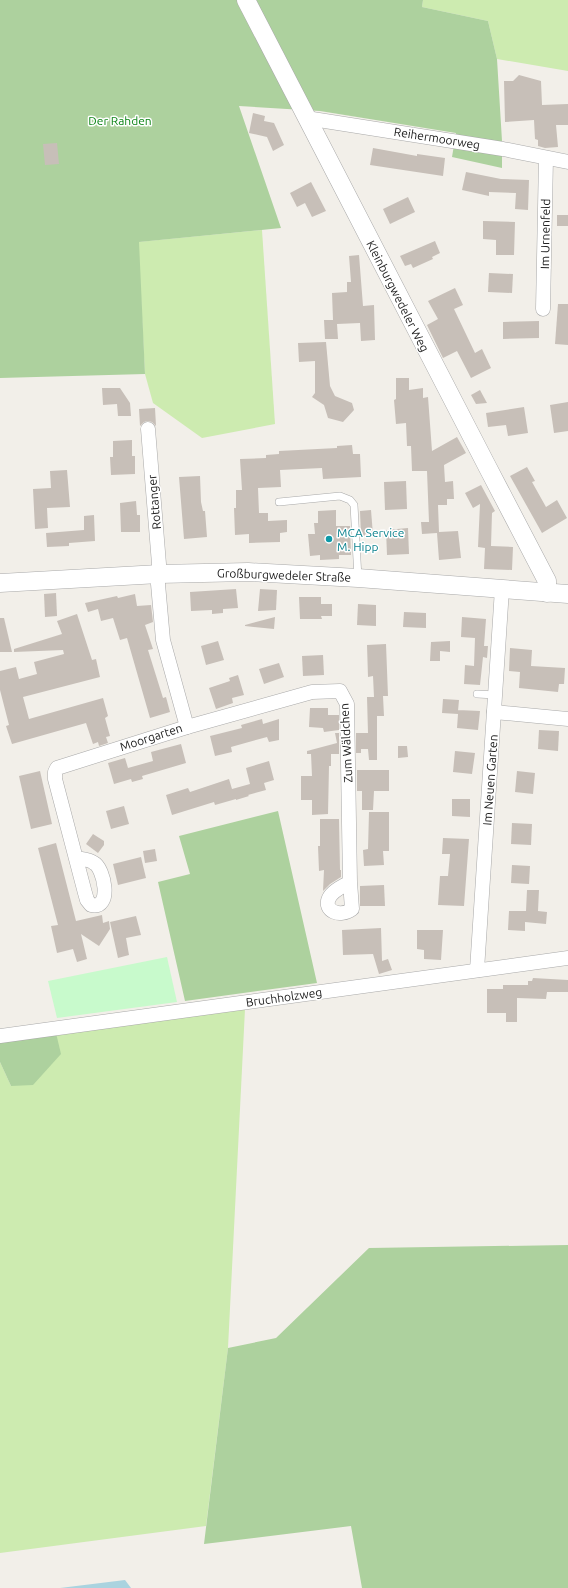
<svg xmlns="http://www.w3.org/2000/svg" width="568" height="1588" viewBox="0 0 568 1588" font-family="Ubuntu,sans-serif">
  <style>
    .grass { fill: #cdebb0 }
    .forest { fill: #add19e }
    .park { fill: #c8facc }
    .water { fill: #aad3df }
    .building { fill: #c7bfb8 }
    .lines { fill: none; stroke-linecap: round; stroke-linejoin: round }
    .service-casing { stroke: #a9a9a9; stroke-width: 8 }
    .minor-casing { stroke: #a9a9a9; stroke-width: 15 }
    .tertiary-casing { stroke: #a9a9a9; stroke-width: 19 }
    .service { stroke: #fff; stroke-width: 7 }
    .minor { stroke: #fff; stroke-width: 14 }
    .tertiary { stroke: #fff; stroke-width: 18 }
    .culture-dot { fill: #0f9aa8; stroke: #fff; stroke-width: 1.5 }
    .labels { text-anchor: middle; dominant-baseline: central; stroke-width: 3; stroke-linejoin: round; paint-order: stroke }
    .park-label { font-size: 12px; fill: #0c8416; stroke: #fff }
    .street-label { font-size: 12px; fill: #222; stroke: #fff }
    .culture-label { font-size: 12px; fill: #0d838f; stroke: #fff; text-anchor: start }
  </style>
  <rect width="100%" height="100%" fill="#f2efe9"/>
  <g class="grass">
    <polygon points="423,0 568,0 568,71 497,59 488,21 422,7"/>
    <polygon points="262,230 275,424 202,438 153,403 145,374 138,242"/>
    <polygon points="245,1009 228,1348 206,1526 0,1553 0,1062 11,1086 56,1033"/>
  </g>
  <g class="forest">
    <polygon points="0,0 423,0 422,7 488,21 497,59 502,141 502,168 452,157 456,133 320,111 239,106 281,228 139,242 145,374 0,378"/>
    <polygon points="278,811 317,983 185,1001 158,882 190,874 179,836"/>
    <polygon points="56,1033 61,1054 33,1085 11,1086 0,1062 0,1036"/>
    <polygon points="568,1245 568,1588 362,1588 351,1526 204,1544 228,1348 276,1338 369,1248"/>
  </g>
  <polygon class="park" points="167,957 177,1002 57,1018 48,981"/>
  <polygon class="water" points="125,1580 131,1588 60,1588"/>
  <g class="building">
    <polygon points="519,75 541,81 542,105 568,104 568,125 556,125 558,147 545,148 538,146 538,140 535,139 534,120 505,122 504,81 513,81"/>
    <polygon points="253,113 265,116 264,121 274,123 284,145 273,151 267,137 249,133"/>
    <polygon points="57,143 59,164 45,165 43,144"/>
    <polygon points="373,148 417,156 417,154 445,158 443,176 370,165"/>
    <polygon points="466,172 501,179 529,180 528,210 515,209 516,193 489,192 489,196 462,190"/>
    <polygon points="311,182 326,211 312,217 305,203 297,207 290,193"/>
    <polygon points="408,197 415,212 390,224 383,209"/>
    <rect x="557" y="215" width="11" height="11"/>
    <polygon points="483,221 515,222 514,255 496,255 496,240 483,239"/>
    <polygon points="435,241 440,253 432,257 433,259 413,268 411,264 405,266 400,256"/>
    <polygon points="359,255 363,306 374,305 375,340 361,341 360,323 337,324 338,339 325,339 324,320 333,320 332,293 347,292 347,282 351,282 349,256"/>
    <polygon points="489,273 513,274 512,293 488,292"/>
    <polygon points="455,288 463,305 454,309 475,353 482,349 491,368 471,378 457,351 443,358 427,325 438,319 428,301"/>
    <polygon points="558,304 568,304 568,345 555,344"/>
    <polygon points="539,321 539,338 503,339 503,322"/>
    <polygon points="326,342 330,386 335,396 352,403 354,410 343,422 328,418 324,405 312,397 315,393 315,361 299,362 298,343"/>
    <polygon points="396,378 409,378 409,390 423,388 423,398 428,397 432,451 457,437 466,453 444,465 445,482 453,481 454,499 447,499 447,505 438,505 439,532 458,531 461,558 439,560 437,533 422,534 421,522 429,522 427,471 412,471 411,446 407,446 406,423 396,424 394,400 396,399"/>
    <polygon points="102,388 120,388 130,403 131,416 118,416 117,404 103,405"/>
    <polygon points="480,390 487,403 476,404 471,395"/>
    <polygon points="568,402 568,431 554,433 550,405"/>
    <polygon points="524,407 528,433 508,436 506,425 488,427 486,413"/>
    <polygon points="155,408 156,426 152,422 148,421 144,422 140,426 139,409"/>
    <polygon points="132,440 132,456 135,456 135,474 111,475 110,457 113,457 113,441"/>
    <polygon points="352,445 353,454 360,454 361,477 323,479 322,468 280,470 281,487 258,488 259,513 268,513 268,521 287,520 287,532 280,533 280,542 249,543 249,534 235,535 234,508 236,508 236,490 242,490 240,459 266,458 266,455 279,454 279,451 337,448 337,446"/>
    <polygon points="527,467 535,481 532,482 546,507 557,500 567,518 542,533 510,476"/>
    <polygon points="67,470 70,507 47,508 48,528 35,529 33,489 51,488 50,471"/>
    <polygon points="200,476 201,502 203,511 205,511 207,537 184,539 179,477"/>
    <polygon points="406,481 407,509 385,510 384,482"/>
    <polygon points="481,485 495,511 492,513 491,546 513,547 512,570 484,569 485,548 478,547 480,504 473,508 465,493"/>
    <polygon points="136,501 137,515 140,515 140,532 121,532 120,503"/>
    <polygon points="336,510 336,526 350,526 351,555 339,555 339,559 320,560 320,555 310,556 308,534 315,534 314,523 318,523 318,511"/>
    <polygon points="371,510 373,535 361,536 360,511"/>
    <polygon points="94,515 95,541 69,543 69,546 47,547 46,533 84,530 84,516"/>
    <polygon points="408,528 409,554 387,555 386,530"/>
    <polygon points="236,589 238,608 223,609 223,613 212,614 212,610 191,611 190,592"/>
    <polygon points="260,589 277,590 276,610 258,611"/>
    <polygon points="56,593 57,616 45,617 44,594"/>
    <polygon points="135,594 137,606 151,605 153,622 145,625 153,649 148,650 163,698 166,697 170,712 150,718 127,638 120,640 113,618 101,621 98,609 88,612 85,603 117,596 118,598"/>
    <polygon points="299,597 321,597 321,604 332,604 332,616 321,616 322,619 300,619"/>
    <polygon points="358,604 376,605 376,626 357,625"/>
    <polygon points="404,612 426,613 426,628 403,627"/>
    <polygon points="77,614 92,660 96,659 100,677 23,697 29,719 103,698 108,716 105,718 110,736 106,737 108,743 99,746 98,742 93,744 86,723 12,744 6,726 9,725 0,690 0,671 16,667 19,679 37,674 34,662 64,654 63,650 14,652 14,649 62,634 57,621"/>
    <polygon points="275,617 274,629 245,626 245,625"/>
    <polygon points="462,617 486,619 484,646 488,646 487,658 483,657 480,685 464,684 465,665 474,666 475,638 461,637"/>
    <polygon points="0,618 4,618 12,652 0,652"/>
    <polygon points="218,641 224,660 206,665 201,646"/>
    <polygon points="450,641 450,652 440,651 440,661 430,661 431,642"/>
    <polygon points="386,644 388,696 383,696 384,716 377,716 377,760 369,760 368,749 361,749 361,753 356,753 356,733 368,733 367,697 374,697 373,676 368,677 367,645"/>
    <polygon points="510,648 532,650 531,666 565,668 564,684 559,684 558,692 519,688 520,672 509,671"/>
    <polygon points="323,655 324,675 303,676 302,656"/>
    <polygon points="279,663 284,677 264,684 259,669"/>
    <polygon points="238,675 244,695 232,698 233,703 216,709 209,688 230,681 229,678"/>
    <polygon points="443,699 459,700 458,711 458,710 480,711 478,730 457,728 458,714 442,713"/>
    <polygon points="310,708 328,708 328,715 339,715 339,730 324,732 323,728 309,727"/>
    <polygon points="262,719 263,724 279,719 279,740 269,742 267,737 231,747 232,752 215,756 210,736 242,728 241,725"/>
    <polygon points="539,730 559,731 558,751 538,749"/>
    <polygon points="335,733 339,733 339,754 331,754 331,766 329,766 328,814 312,815 312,800 301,800 301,776 312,776 311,754 307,754 307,751 337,743"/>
    <polygon points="181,744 186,763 142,776 143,779 132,782 131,779 114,784 108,763 125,758 128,768 153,761 151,752"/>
    <polygon points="398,746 407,746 408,757 398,758"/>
    <polygon points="455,751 475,753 472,774 453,772"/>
    <polygon points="269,761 274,780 264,783 266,790 248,795 249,796 236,800 236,799 215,805 214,802 172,815 166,795 188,788 190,792 229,779 232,789 250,784 246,768"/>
    <polygon points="357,770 389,770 389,791 374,791 373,810 362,810 362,791 357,791"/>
    <polygon points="40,771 52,824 31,829 19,776"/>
    <polygon points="517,771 535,773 533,794 515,792"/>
    <polygon points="452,799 470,799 470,817 452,816"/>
    <polygon points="124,806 129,824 111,829 106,811"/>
    <polygon points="369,812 389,812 389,851 383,851 384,865 364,866 363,850 368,849"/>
    <polygon points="320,819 339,819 340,870 341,870 341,877 330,884 323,891 324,870 319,871 318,846 320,846"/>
    <polygon points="512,823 532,824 531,845 511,844"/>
    <polygon points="93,834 104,841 104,845 98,853 86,844"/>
    <polygon points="443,838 469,839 464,906 438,905 440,876 448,876 450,854 442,854"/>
    <polygon points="56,843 76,921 102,915 103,923 109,921 110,929 99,946 81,934 87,959 77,962 73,949 57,953 51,926 58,925 38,848"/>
    <polygon points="155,849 157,861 145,863 143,851"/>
    <polygon points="141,857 146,878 118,885 113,864"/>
    <polygon points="512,865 530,866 529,884 511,883"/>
    <polygon points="384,885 385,906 360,906 360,886"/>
    <polygon points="527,890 539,890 538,911 547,912 546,924 525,922 525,931 508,930 509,911 526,911"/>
    <polygon points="136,916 141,935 126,938 129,955 118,958 110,922"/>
    <polygon points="381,928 382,961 388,959 392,970 379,974 373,954 343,955 342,930"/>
    <polygon points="417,930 443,930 441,960 424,959 424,950 417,949"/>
    <polygon points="533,978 568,980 568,992 547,992 546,999 517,998 517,1022 506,1022 506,1013 487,1013 487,989 503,989 503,985 528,985 528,981 532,981"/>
  </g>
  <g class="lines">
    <g class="service-casing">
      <g id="service">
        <polyline points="279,502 340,496 350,500 354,505 358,578"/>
        <polyline points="477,694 496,695"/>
      </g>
    </g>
    <g class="minor-casing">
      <g id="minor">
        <polyline points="306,118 503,149 568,162"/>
        <polyline points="543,309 546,158"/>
        <polyline points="148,429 159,564 158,584 163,640 187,727"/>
        <polyline points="494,712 568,719"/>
        <path d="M76 858C81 859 89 859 94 863 104 868 113 910 91 905L87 900 85 893 55 779V772L57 768 187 727 312 692 340 691 347 704 350 882C344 886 333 890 329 898 323 911 340 918 352 909L350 882"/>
        <polyline points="477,970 502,589"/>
        <polyline points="0,1036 568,958"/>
      </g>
    </g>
    <g class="tertiary-casing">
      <g id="tertiary">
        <polyline points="246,0 488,468 547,581 547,593"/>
        <polyline points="0,583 159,574 248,572 358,578 568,594"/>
      </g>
    </g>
    <use href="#service" class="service"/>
    <use href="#minor" class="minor"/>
    <use href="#tertiary" class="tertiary"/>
  </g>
  <circle class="culture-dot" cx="329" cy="539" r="4"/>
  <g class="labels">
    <g class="park-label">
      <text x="120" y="120">Der Rahden</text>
    </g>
    <g class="street-label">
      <text transform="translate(437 138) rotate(9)">Reihermoorweg</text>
      <text transform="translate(545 234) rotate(-89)">Im Urnenfeld</text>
      <text transform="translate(398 296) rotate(63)">Kleinburgwedeler Weg</text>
      <text transform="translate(154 502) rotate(-95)">Rottanger</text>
      <text transform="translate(284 575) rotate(2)">Großburgwedeler Straße</text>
      <text transform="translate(151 737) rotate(-18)">Moorgarten</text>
      <text transform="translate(346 743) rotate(-93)">Zum Wäldchen</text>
      <text transform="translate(490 780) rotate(-86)">Im Neuen Garten</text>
      <text transform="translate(284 997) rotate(-8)">Bruchholzweg</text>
    </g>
    <g class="culture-label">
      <text x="337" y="532">MCA Service<tspan x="337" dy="14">M. Hipp</tspan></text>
    </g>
  </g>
</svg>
